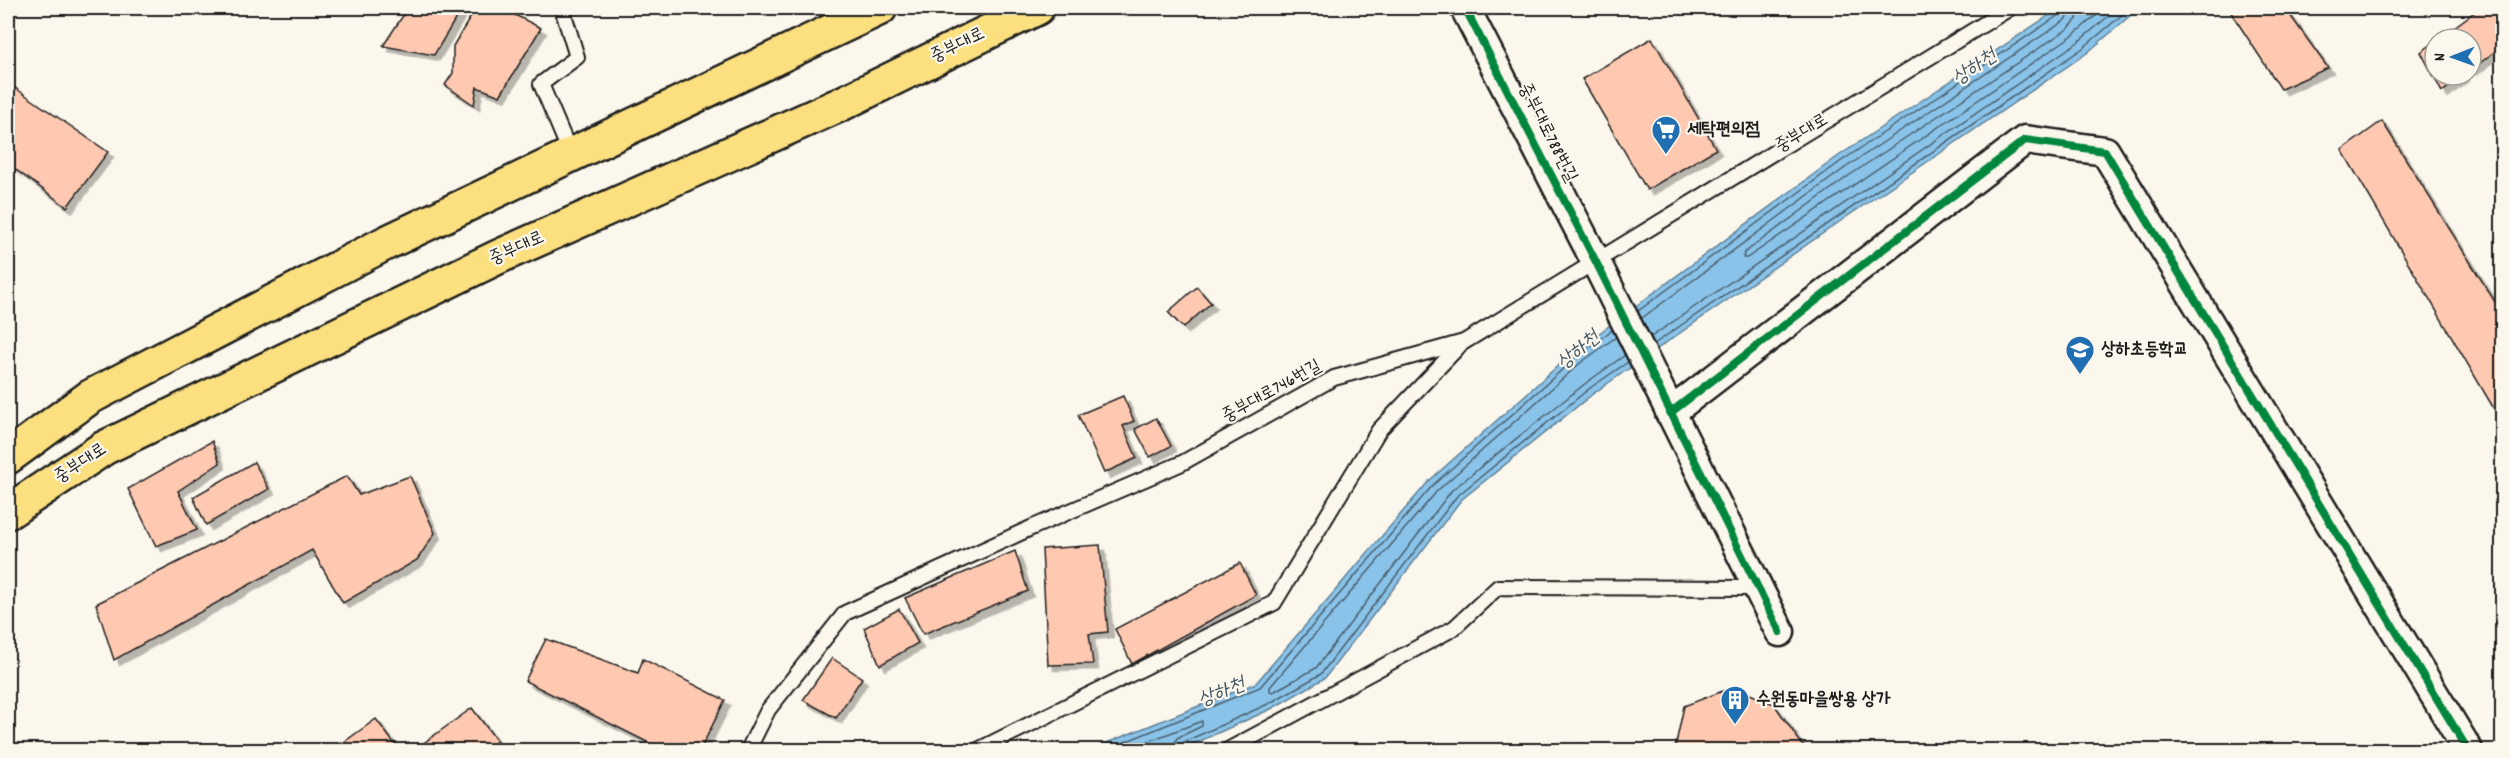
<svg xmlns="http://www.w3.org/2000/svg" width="2510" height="758" viewBox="0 0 2510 758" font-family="Dekko,'Poor Story',sans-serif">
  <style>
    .water { fill: #8ac3e9; stroke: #5e8097; stroke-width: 1.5 }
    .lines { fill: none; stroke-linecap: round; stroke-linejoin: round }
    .shore { stroke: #485f6e; stroke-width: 1.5 }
    .building { fill: #ffc9b1; stroke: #1c1c1c; stroke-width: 1.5; filter: url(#shadow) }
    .service-casing { stroke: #1c1c1c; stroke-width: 18 }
    .minor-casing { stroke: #1c1c1c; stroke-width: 33 }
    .primary-casing { stroke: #1c1c1c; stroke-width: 38 }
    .service { stroke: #fbf7ec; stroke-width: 14 }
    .minor { stroke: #fbf7ec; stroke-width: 28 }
    .primary { stroke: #fce080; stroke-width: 33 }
    .cycleway-casing { stroke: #fbf7ec; stroke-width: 11 }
    .cycleway { stroke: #00873e; stroke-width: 8 }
    .labels { text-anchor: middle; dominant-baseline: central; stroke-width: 4.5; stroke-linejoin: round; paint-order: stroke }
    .street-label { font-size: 18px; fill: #1c1c1c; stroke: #fbf7ec }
    .poi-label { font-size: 18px; font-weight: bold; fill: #1c1c1c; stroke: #fbf7ec; text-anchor: start }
    .water-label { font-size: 20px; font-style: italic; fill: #425664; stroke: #fbf7ec }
  </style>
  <defs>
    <filter id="shadow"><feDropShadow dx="5.5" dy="5.5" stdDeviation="0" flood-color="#0004"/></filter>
  </defs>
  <rect width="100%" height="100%" fill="#fbf7ec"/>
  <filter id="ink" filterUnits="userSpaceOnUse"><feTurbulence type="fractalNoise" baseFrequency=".0167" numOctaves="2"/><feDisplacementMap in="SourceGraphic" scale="12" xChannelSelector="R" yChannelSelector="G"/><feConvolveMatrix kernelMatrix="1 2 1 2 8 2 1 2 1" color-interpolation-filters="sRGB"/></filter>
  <g filter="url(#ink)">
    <polygon class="water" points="2060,8 2139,8 2087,53 1845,218 1594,393 1461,500 1325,678 1271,709 1180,750 1089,750 1256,683 1429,481 1571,354 1837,157"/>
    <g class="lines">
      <g class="shore">
        <polyline points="2079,8 2077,19 2069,28 1850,175 1744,253 1743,258 1747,258 2073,35 2105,8"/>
        <polyline points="1638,311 1840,162 2059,15 2062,8"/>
        <polyline points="1642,318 1845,168 2064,21 2069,15 2070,8"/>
        <polyline points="1616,337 1579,364 1438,490 1270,687 1270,691 1273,692 1316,668 1452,490 1586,383 1625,355"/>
        <polyline points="1651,337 2078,42 2118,8"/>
        <polyline points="1654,344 2083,48 2130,8"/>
        <polyline points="1105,750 1260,687 1433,485 1574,359 1612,330"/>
        <polyline points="1125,750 1202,721 1202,726 1177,738 1172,750"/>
        <polyline points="1180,750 1184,742 1268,704 1321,674 1457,496 1590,388 1628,362"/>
      </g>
    </g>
    <g class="building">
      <polygon points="408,8 462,8 434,55 383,46"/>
      <polygon points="476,8 501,8 541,28 500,96 477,87 474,105 445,85 453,73 453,46"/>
      <polygon points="2228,8 2285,8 2328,68 2281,89"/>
      <polygon points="2480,8 2502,8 2502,46 2471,70 2471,39 2438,39"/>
      <polygon points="1652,38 1716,149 1647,190 1582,79"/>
      <polygon points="2435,42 2435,75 2464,75 2442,92 2421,52"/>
      <polygon points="8,83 108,152 67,207 8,164"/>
      <polygon points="2382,121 2502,313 2502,411 2497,414 2342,150"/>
      <polygon points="1197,287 1211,303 1183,328 1168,312"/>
      <polygon points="1123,396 1134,421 1123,426 1137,458 1104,473 1078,415"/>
      <polygon points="1156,418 1171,446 1150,457 1135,429"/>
      <polygon points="212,441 220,463 178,491 197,530 156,546 128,489"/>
      <polygon points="254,462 269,489 206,525 193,497"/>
      <polygon points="347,476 359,495 410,476 435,533 417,560 343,603 312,550 114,660 96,604"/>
      <polygon points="1100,545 1108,632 1089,634 1093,664 1048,665 1042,549"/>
      <polygon points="1015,551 1028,591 923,634 905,598"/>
      <polygon points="1240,563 1256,595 1132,664 1115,629"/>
      <polygon points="899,609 918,643 880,665 864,628"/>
      <polygon points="546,639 638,673 643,659 725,700 700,750 663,750 525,681"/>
      <polygon points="832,658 862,678 836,718 803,700"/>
      <polygon points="1733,687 1774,704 1806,750 1741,750 1738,745 1675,748 1684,706"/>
      <polygon points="472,708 497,741 484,750 414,750"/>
      <polygon points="376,719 399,750 333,750"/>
      <polygon points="1582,744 1584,750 1556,750"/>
    </g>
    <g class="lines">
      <g class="service-casing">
        <g id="service">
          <polyline points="562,8 577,57 541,84 571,155"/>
          <polyline points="748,750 768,710 845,613 1031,528 1182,463 1334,378 1464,342 2010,8"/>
          <polyline points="978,750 1274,603 1379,430 1462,343"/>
          <polyline points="1228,750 1454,628 1498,587 1758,588"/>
        </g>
      </g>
      <g class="minor-casing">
        <g id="minor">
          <polyline points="1465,8 1595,260 1780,632"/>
          <polyline points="1670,413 2025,140 2105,151 2468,750"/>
        </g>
      </g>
      <g class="primary-casing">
        <g id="primary">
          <polyline points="8,457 90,397 386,243 880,8"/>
          <polyline points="8,512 104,448 498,257 839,105 1037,8"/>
        </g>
      </g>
      <use href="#service" class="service"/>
      <use href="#minor" class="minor"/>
      <use href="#primary" class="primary"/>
      <g class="cycleway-casing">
        <g id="cycleway">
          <polyline points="1465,8 1595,260 1780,632"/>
          <polyline points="1670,413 2025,140 2105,151 2468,750"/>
        </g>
      </g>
      <use href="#cycleway" class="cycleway"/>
    </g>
  </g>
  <defs>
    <g id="supermarket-pin" transform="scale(1.5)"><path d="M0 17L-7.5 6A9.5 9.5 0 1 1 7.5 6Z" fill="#1f6fb2" stroke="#fbf7ec"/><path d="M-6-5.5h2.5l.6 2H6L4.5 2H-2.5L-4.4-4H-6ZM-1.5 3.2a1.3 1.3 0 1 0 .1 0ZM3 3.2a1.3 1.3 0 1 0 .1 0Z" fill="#fff"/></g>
    <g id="school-pin" transform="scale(1.5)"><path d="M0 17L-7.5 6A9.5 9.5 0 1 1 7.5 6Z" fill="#1f6fb2" stroke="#fbf7ec"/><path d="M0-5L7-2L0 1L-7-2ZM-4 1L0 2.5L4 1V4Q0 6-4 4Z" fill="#fff"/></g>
    <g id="building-pin" transform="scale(1.5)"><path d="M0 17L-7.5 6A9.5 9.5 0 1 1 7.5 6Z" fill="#1f6fb2" stroke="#fbf7ec"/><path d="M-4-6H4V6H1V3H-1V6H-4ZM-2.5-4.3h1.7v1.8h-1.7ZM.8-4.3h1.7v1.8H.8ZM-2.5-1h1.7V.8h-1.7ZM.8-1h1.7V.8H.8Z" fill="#fff"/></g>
  </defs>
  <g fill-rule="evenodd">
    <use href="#supermarket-pin" x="1666" y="130"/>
    <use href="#school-pin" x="2080" y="350"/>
    <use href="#building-pin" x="1735" y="700"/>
  </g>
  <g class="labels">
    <g class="street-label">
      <text transform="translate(958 46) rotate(-26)">중부대로</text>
      <text transform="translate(1547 133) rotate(63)">중부대로788번길</text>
      <text transform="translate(1802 134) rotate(-31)">중부대로</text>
      <text transform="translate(517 249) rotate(-24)">중부대로</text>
      <text transform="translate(1272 392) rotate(-29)">중부대로746번길</text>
      <text transform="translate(81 464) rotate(-33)">중부대로</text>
    </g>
    <g class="poi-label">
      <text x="1687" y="130">세탁편의점</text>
      <text x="2101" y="350">상하초등학교</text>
      <text x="1756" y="700">수원동마을쌍용 상가</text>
    </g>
    <g class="water-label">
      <text transform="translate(1975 68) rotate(-34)">상하천</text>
      <text transform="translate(1579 351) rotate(-40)">상하천</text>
      <text transform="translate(1222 693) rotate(-22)">상하천</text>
    </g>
  </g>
  <rect width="2510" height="758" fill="none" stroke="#fbf7ec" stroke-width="30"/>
  <rect x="15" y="15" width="2480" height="728" fill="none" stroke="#1c1c1c" stroke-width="2" filter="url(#ink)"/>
  <g transform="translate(2453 57) rotate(269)"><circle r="28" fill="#fbf7ec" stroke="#a29f99" stroke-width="1.5"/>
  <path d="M0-4.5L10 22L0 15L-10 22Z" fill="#1f6fb2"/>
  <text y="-9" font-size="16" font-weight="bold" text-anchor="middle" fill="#1c1c1c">N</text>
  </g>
</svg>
